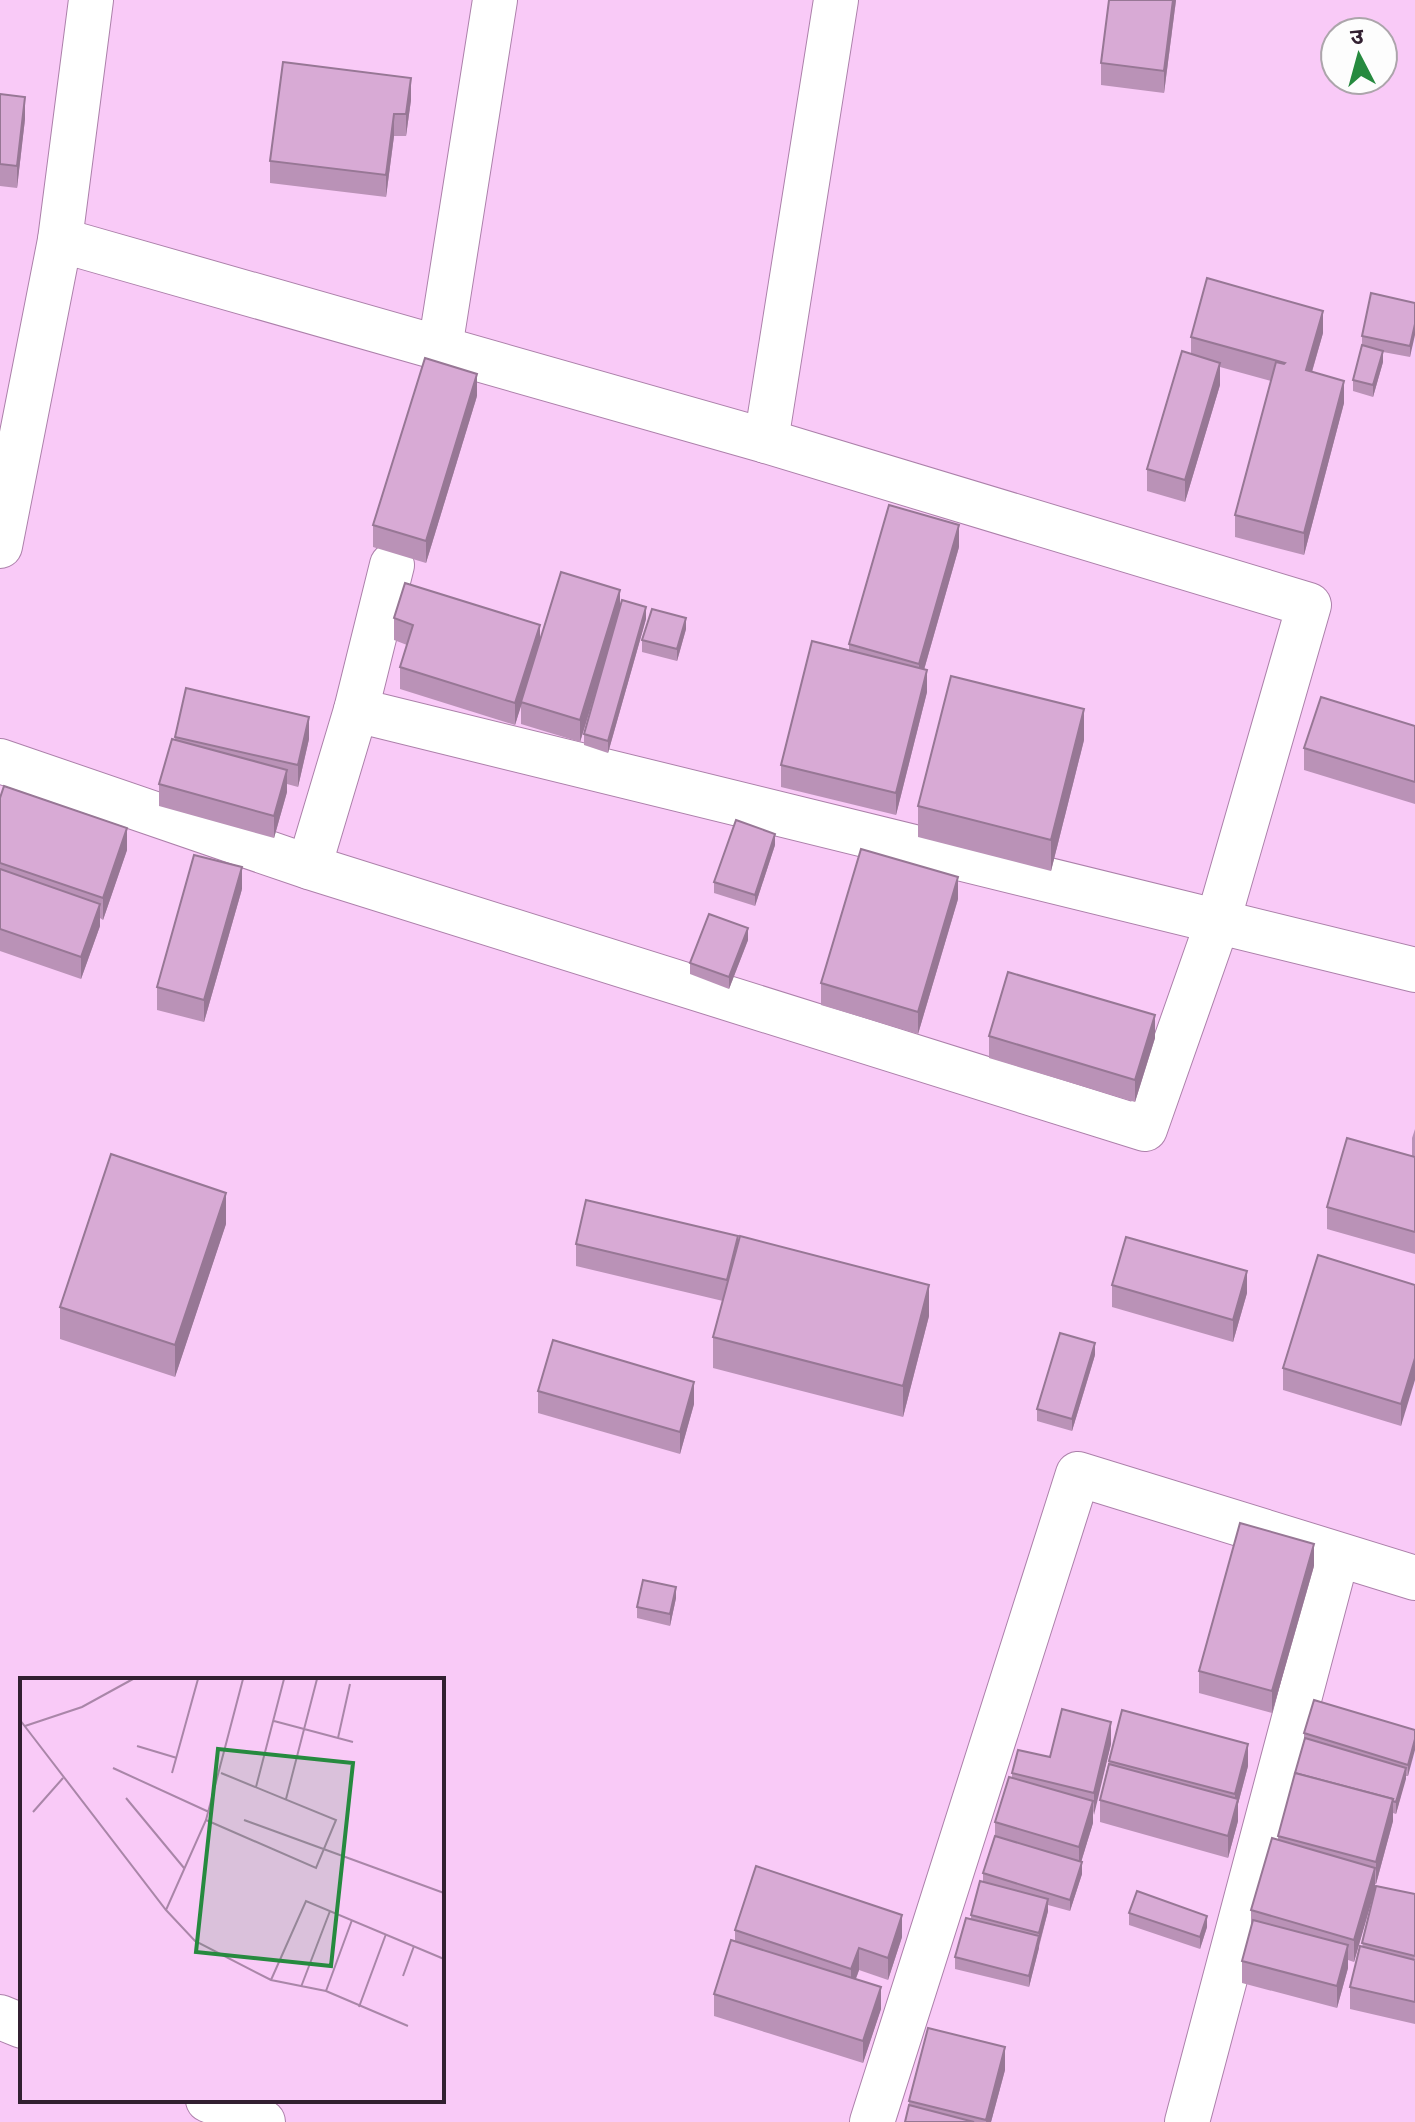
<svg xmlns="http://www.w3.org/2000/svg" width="1415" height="2122" viewBox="0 0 1415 2122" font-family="'Fira Sans Condensed','Noto Sans Devanagari',sans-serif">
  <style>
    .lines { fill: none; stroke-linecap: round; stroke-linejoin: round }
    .street-casing { stroke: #ac80aa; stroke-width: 46 }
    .street { stroke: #fff; stroke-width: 44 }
    .wall { fill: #ba92b7 }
    .shaded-wall { fill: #977795 }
    .building { fill: #d8aad5; stroke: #977795; stroke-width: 2 }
    .inset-road { fill: none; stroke: #a986a8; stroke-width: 2 }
    .view { fill: #268a3f; fill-opacity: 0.15; stroke: #268a3f; stroke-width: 4 }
    .inset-edge { fill: none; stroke: #322031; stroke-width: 4 }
  </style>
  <rect width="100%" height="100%" fill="#f9caf7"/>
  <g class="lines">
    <g class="street-casing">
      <g id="street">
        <polyline points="440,348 495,0"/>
        <polyline points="766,441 836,0"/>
        <polyline points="0,546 60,240 91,0"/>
        <polyline points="356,710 1415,970"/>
        <polyline points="0,761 309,867 1145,1129 1218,921 1309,605 766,441 60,240"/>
        <polyline points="309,867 356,710 392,565"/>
        <polyline points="0,2017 22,2026"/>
        <polyline points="208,2100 263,2122"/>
        <polyline points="872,2122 1078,1474 1415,1578"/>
        <polyline points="1187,2122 1337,1556"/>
      </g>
    </g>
    <use href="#street" class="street"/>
  </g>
  <g class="wall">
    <polygon points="1176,0 1164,93 1101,85 1101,63"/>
    <polygon points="0,94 25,119 17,188 0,186"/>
    <polygon points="411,100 406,136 394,136 386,197 270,183 270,161"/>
    <polygon points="1415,303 1410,357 1383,352 1383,362 1373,397 1353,391 1353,380 1362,345 1362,336"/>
    <polygon points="1323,333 1312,372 1344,403 1304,555 1235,537 1235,515 1271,381 1220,367 1220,385 1185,502 1147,491 1147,469 1191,354 1191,337"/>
    <polygon points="477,396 426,563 373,547 373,525"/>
    <polygon points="959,547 924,670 927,692 896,815 781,787 781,765 849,651 849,644"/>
    <polygon points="620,606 646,619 608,753 584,745 584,734 602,673 580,742 521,724 521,705 515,725 400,689 400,667 407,645 394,640 394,618 540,642"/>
    <polygon points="686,629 677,661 642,652 642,640"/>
    <polygon points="1415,726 1415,804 1304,770 1304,748"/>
    <polygon points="175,737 309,739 298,787 287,784 287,792 274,838 159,806 159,784 175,740"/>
    <polygon points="1084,740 1051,871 918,837 918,806"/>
    <polygon points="0,798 127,850 103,920 100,918 100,926 81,979 0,951"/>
    <polygon points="775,845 755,906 714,893 714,882"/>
    <polygon points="242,889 204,1022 157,1010 157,987"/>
    <polygon points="958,899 918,1034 821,1005 821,983"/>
    <polygon points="748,940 729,989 690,974 690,963"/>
    <polygon points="989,1036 1155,1038 1135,1102 989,1058"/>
    <polygon points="1415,1129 1415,1254 1327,1229 1327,1207 1412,1157 1412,1138"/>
    <polygon points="226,1224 175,1377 60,1339 60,1307"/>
    <polygon points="576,1244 738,1246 929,1316 903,1417 713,1368 713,1337 723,1301 576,1266"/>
    <polygon points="1112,1285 1247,1293 1233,1342 1112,1307"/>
    <polygon points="1415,1285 1401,1426 1283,1390 1283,1368"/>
    <polygon points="1095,1355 1072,1431 1037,1421 1037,1409"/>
    <polygon points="538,1391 694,1404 680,1454 538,1413"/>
    <polygon points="1314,1566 1272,1713 1199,1693 1199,1671"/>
    <polygon points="676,1598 670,1626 637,1618 637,1607"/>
    <polygon points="1415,1730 1408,1776 1406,1776 1396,1814 1393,1813 1393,1821 1376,1884 1375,1884 1375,1890 1415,1894 1415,2024 1350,2009 1350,1987 1362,1947 1374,1891 1354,1962 1348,1960 1348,1968 1337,2008 1242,1983 1242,1961 1251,1930 1251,1910 1278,1840 1278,1836 1304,1740 1304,1733"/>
    <polygon points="1111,1744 1093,1815 1093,1823 1081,1862 1082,1874 1070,1911 1048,1905 1048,1911 1029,1987 955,1969 955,1957 971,1919 971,1915 983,1881 983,1873 995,1837 995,1822 1012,1777 1012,1773 1050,1757"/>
    <polygon points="1109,1761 1248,1766 1238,1804 1238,1821 1228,1858 1100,1822 1100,1800"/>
    <polygon points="1129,1913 1207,1927 1200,1949 1129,1925"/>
    <polygon points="735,1930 902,1937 888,1980 859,1970 856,1979 881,2009 863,2063 714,2016 714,1994 735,1941"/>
    <polygon points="1005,2070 991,2122 905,2122 909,2106 909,2101"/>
  </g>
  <g class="shaded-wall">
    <polygon points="1173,0 1176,0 1164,93 1164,71"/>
    <polygon points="411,78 411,100 406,136 406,114"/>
    <polygon points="25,97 25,119 17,188 17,166"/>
    <polygon points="394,114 394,136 386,197 386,175"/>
    <polygon points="1323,311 1323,333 1306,392 1306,370"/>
    <polygon points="1415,324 1415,335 1410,357 1410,346"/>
    <polygon points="1383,351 1383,362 1373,397 1373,385"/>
    <polygon points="1220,363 1220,385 1185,502 1185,480"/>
    <polygon points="477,374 477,396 426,563 426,541"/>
    <polygon points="1344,381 1344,403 1304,555 1304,533"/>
    <polygon points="959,525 959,547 919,687 919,664"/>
    <polygon points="620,590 620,612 580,742 580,720"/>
    <polygon points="646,607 646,619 608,753 608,741"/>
    <polygon points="686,618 686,629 677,661 677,649"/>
    <polygon points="540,625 540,647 515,725 515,703"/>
    <polygon points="927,670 927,692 896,815 896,793"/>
    <polygon points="1084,709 1084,740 1051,871 1051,840"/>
    <polygon points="309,717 309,739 298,787 298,765"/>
    <polygon points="287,770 287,792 274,838 274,816"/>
    <polygon points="127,828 127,850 103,920 103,898"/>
    <polygon points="775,834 775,845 755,906 755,895"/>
    <polygon points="242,867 242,889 204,1022 204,1000"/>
    <polygon points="958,877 958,899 918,1034 918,1012"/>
    <polygon points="100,904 100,926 81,979 81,957"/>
    <polygon points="748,928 748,940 729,989 729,977"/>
    <polygon points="1155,1015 1155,1038 1135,1102 1135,1080"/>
    <polygon points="226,1193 226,1224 175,1377 175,1345"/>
    <polygon points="738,1236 738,1258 727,1302 727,1280"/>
    <polygon points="1247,1271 1247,1293 1233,1342 1233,1320"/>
    <polygon points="929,1285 929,1316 903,1417 903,1386"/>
    <polygon points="1095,1343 1095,1355 1072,1431 1072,1419"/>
    <polygon points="1415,1358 1415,1380 1401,1426 1401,1404"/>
    <polygon points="694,1382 694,1404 680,1454 680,1432"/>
    <polygon points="1314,1544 1314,1566 1272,1713 1272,1691"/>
    <polygon points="676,1587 676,1598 670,1626 670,1614"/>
    <polygon points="1111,1722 1111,1744 1094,1815 1094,1793"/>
    <polygon points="1415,1739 1415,1750 1408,1776 1408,1765"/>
    <polygon points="1248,1744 1248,1766 1238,1804 1238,1821 1228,1858 1228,1836 1235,1810 1235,1794"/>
    <polygon points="1406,1768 1406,1779 1396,1814 1396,1802"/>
    <polygon points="1393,1799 1393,1821 1376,1884 1376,1862"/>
    <polygon points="1093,1801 1093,1823 1079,1869 1079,1847"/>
    <polygon points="1082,1862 1082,1874 1070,1911 1070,1900"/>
    <polygon points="1375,1868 1375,1890 1354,1962 1354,1940"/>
    <polygon points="1048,1899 1048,1911 1039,1945 1039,1933"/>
    <polygon points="902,1915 902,1937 888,1980 888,1958"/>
    <polygon points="1207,1916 1207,1927 1200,1949 1200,1937"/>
    <polygon points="1039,1936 1039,1948 1029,1987 1029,1976"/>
    <polygon points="1348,1945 1348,1968 1337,2008 1337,1986"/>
    <polygon points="859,1948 859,1970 851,1991 851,1969"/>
    <polygon points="881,1987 881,2009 863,2063 863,2041"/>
    <polygon points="1005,2047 1005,2070 991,2122 986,2122"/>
  </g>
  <g class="building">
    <polygon points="1109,0 1173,0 1164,71 1101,63"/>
    <polygon points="283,62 411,78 406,114 394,114 386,175 270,161"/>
    <polygon points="0,94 25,97 17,166 0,164"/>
    <polygon points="1207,278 1323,311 1306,370 1344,381 1304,533 1235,515 1276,362 1284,364 1285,363 1191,337"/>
    <polygon points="1371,293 1415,303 1415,324 1410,346 1362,336"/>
    <polygon points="1362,345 1383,351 1373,385 1353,380"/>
    <polygon points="1182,351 1220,363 1185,480 1147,469"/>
    <polygon points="425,358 477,374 426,541 373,525"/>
    <polygon points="889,505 959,525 919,664 849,644"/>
    <polygon points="561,572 620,590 580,720 521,702"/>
    <polygon points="405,583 540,625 515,703 400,667 413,625 394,618"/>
    <polygon points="622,600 646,607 608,741 584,734"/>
    <polygon points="652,609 686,618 677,649 642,640"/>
    <polygon points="812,641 927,670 896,793 781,765"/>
    <polygon points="951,676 1084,709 1051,840 918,806"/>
    <polygon points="186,688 309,717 298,765 175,737"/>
    <polygon points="1321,697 1415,726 1415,782 1304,748"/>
    <polygon points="172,739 287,770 274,816 159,784"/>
    <polygon points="4,786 127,828 103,898 0,863 0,798"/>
    <polygon points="736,820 775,834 755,895 714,882"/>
    <polygon points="861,849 958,877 918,1012 821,983"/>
    <polygon points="194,855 242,867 204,1000 157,987"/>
    <polygon points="0,869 100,904 81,957 0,929"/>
    <polygon points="709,914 748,928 729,977 690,963"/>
    <polygon points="1008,972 1155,1015 1135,1080 989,1036"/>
    <polygon points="1347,1138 1415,1157 1415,1232 1327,1207"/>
    <polygon points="111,1154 226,1193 175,1345 60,1307"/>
    <polygon points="586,1200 738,1236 727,1280 576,1244"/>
    <polygon points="740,1236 929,1285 903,1386 713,1337"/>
    <polygon points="1126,1237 1247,1271 1233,1320 1112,1285"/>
    <polygon points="1318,1255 1415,1285 1415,1358 1401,1404 1283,1368"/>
    <polygon points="1060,1333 1095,1343 1072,1419 1037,1409"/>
    <polygon points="553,1340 694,1382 680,1432 538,1391"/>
    <polygon points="1240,1523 1314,1544 1272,1691 1199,1671"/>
    <polygon points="643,1580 676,1587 670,1614 637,1607"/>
    <polygon points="1314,1700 1415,1730 1415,1739 1408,1765 1304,1733"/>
    <polygon points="1062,1709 1111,1722 1094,1793 1012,1773 1018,1750 1050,1757"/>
    <polygon points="1122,1710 1248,1744 1235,1794 1109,1761"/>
    <polygon points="1305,1738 1406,1768 1396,1802 1392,1801 1393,1799 1295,1773"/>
    <polygon points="1109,1764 1238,1799 1228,1836 1100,1800"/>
    <polygon points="1295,1773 1393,1799 1376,1862 1278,1836"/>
    <polygon points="1009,1777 1093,1801 1079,1847 995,1822"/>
    <polygon points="995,1836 1082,1862 1070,1900 983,1873"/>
    <polygon points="1272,1838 1375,1868 1354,1940 1251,1910"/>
    <polygon points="756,1866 902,1915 888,1958 859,1948 851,1969 735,1930"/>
    <polygon points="980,1881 1048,1899 1039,1933 971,1915"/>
    <polygon points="1376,1886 1415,1894 1415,1956 1362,1943"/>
    <polygon points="1137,1891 1207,1916 1200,1937 1129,1913"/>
    <polygon points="966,1918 1039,1936 1029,1976 955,1957"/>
    <polygon points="1253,1920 1348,1945 1337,1986 1242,1961"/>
    <polygon points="731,1940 881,1987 863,2041 714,1994"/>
    <polygon points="1360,1946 1415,1960 1415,2002 1350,1987"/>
    <polygon points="928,2028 1005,2047 986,2120 909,2101"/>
    <polygon points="909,2105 974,2122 905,2122"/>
  </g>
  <g transform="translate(20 1678)">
    <rect width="424" height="424" fill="#f9caf7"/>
    <path class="inset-road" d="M0 42 146 232 175 263 251 302 306 313 388 348M254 43 333 64M5 48 62 29 113 1M318 60 330 6M117 68 157 80M93 90 189 134M152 95 178 1M236 109 264 1M106 120 164 190M266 121 297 1M13 134 43 100M186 142 296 190 316 142 201 95M224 142 424 215M146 232 186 142 223 1M383 298 394 268M251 302 286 223 424 281M281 309 310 233M306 313 332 242M339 329 366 256"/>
    <path class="view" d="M198 71 333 85 311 288 176 274Z"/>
    <rect width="424" height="424" class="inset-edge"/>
  </g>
  <g transform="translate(1359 56) rotate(354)"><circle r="38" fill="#fdfdfd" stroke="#aca5ab" stroke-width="2"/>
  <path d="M0-6L14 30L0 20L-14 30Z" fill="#268a3f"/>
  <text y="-12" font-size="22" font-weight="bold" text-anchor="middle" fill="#322031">उ</text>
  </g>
</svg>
